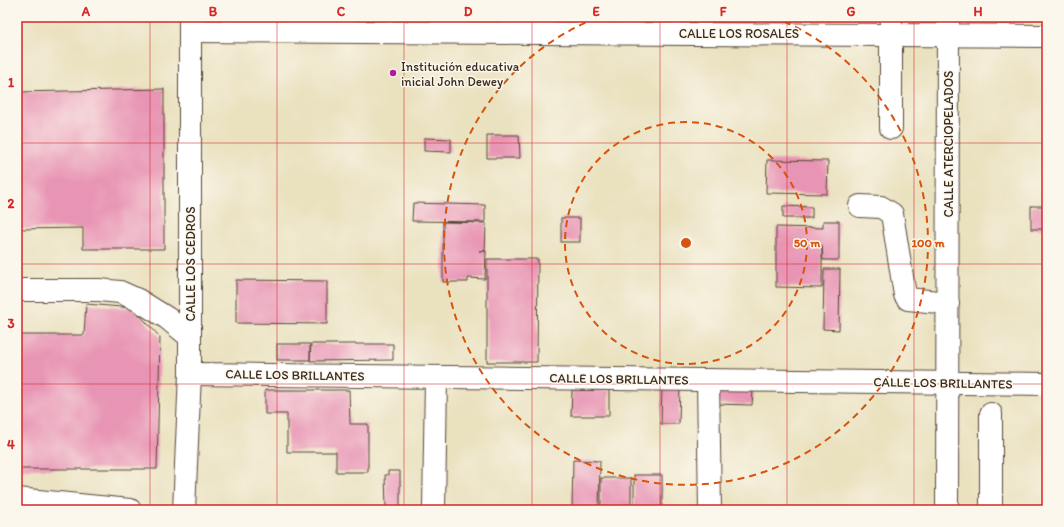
<svg xmlns="http://www.w3.org/2000/svg" width="1064" height="527" viewBox="0 0 1064 527" font-family="Itim,sans-serif">
  <style>
    .building { fill: #e894b4 }
    .lines { fill: none; stroke-linecap: round; stroke-linejoin: round }
    .minor-casing { stroke: #554536; stroke-width: 24 }
    .minor { stroke: #fff; stroke-width: 22 }
    .grid { fill: none; stroke: #d62828; stroke-width: 1; stroke-opacity: 0.55 }
    .ring { fill: none; stroke: #d7540e; stroke-width: 2; stroke-dasharray: 7 5 }
    .poi-dot { fill: #b5179e; stroke: #fbf7ec; stroke-width: 1.5 }
    .labels { text-anchor: middle; dominant-baseline: central; stroke-width: 3; stroke-linejoin: round; paint-order: stroke }
    .street-label { font-size: 13px; fill: #3b2a1e; stroke: #fbf7ec }
    .poi-label { font-size: 13px; fill: #3b2a1e; stroke: #fbf7ec; text-anchor: start }
    .centre { fill: #d7540e; stroke: #fbf7ec; stroke-width: 2 }
    .ring-label { font-size: 12px; text-anchor: middle; font-weight: bold; fill: #d7540e; stroke: #fbf7ec; stroke-width: 3; stroke-linejoin: round; paint-order: stroke }
    .neatline { fill: none; stroke: #d62828; stroke-width: 1.5 }
    .grid-label { font-size: 13px; text-anchor: middle; font-weight: bold; fill: #d62828 }
  </style>
  <rect width="100%" height="100%" fill="#fbf7ec"/>
  <filter id="ink" filterUnits="userSpaceOnUse"><feTurbulence type="fractalNoise" baseFrequency=".025" numOctaves="2"/><feDisplacementMap in="SourceGraphic" scale="8" xChannelSelector="R" yChannelSelector="G"/><feConvolveMatrix kernelMatrix="1 2 1 2 8 2 1 2 1" color-interpolation-filters="sRGB"/></filter>
  <filter id="wash" filterUnits="userSpaceOnUse"><feTurbulence type="fractalNoise" baseFrequency=".012" numOctaves="4" result="noise"/><feDisplacementMap in="SourceGraphic" scale="16" xChannelSelector="R" yChannelSelector="G"/><feGaussianBlur stdDeviation="0.9" result="paint"/><feColorMatrix in="noise" values="0 0 0 0 0 0 0 0 0 0 0 0 0 0 0 0 0 1.4 0 .05"/><feComposite in="paint" operator="in"/></filter>
  <g filter="url(#wash)">
    <rect width="100%" height="100%" fill="#eae1bf"/>
    <g id="blocks">
      <g class="building">
        <polygon points="164,89 164,249 83,249 83,228 17,229 17,92"/>
        <polygon points="487,135 519,135 520,158 487,158"/>
        <polygon points="424,138 451,139 451,152 424,151"/>
        <polygon points="767,160 828,161 827,194 766,193"/>
        <polygon points="413,203 485,205 485,222 412,221"/>
        <polygon points="783,206 812,207 812,218 783,218"/>
        <rect x="1031" y="206" width="16" height="23"/>
        <rect x="561" y="218" width="19" height="24"/>
        <polygon points="823,221 839,221 839,260 823,260 822,245 822,288 776,287 776,227 823,228"/>
        <polygon points="443,222 486,223 485,251 479,251 486,251 485,279 468,278 468,282 443,282"/>
        <polygon points="487,259 538,259 537,362 487,362"/>
        <polygon points="824,269 840,269 839,330 823,329"/>
        <polygon points="236,280 327,281 327,324 236,323"/>
        <polygon points="86,304 133,308 160,337 157,469 17,469 17,335 84,335"/>
        <rect x="277" y="344" width="33" height="16"/>
        <polygon points="311,344 393,344 393,360 310,361"/>
        <polygon points="662,386 680,386 679,424 661,424"/>
        <polygon points="265,390 349,390 350,424 368,424 368,472 336,472 336,452 287,452 287,414 265,414"/>
        <polygon points="572,390 609,390 609,416 571,416"/>
        <polygon points="714,390 753,391 752,405 714,404"/>
        <polygon points="573,460 600,461 599,510 572,510"/>
        <polygon points="388,471 400,471 400,508 386,508 385,475 388,475"/>
        <rect x="634" y="475" width="28" height="35"/>
        <rect x="601" y="478" width="30" height="32"/>
      </g>
    </g>
  </g>
  <g filter="url(#ink)">
    <use href="#blocks" fill-opacity="0" stroke="#554536" stroke-width="1"/>
    <g class="lines">
      <g class="minor-casing">
        <g id="minor">
          <polyline points="190,31 1047,36"/>
          <polyline points="891,128 891,17"/>
          <polyline points="860,206 881,207 892,214 905,295 908,299 948,303"/>
          <polyline points="17,290 99,290 120,292 138,300 167,318 190,337"/>
          <polyline points="190,374 1047,384"/>
          <polyline points="708,380 710,510"/>
          <polyline points="991,414 991,510"/>
          <polyline points="17,499 130,510"/>
          <polyline points="184,510 190,374 190,17"/>
          <polyline points="434,510 436,377"/>
          <polyline points="947,510 948,17"/>
        </g>
      </g>
      <use href="#minor" class="minor"/>
    </g>
  </g>
  <path class="grid" d="M150 17V510M277 17V510M404 17V510M532 17V510M660 17V510M787 17V510M914 17V510M17 143H1047M17 264H1047M17 384H1047"/>
  <g class="ring">
    <circle cx="686" cy="243" r="121"/>
    <path d="M773 17A242 242 0 1 1 599 17"/>
  </g>
  <circle class="poi-dot" cx="393" cy="73" r="4"/>
  <g class="labels">
    <g class="street-label">
      <text x="739" y="33">CALLE LOS ROSALES</text>
      <text transform="translate(948 144) rotate(-90)">CALLE ATERCIOPELADOS</text>
      <text transform="translate(190 264) rotate(-90)">CALLE LOS CEDROS</text>
      <text transform="translate(295 375) rotate(1)">CALLE LOS BRILLANTES</text>
      <text transform="translate(619 379) rotate(1)">CALLE LOS BRILLANTES</text>
      <text transform="translate(943 383) rotate(1)">CALLE LOS BRILLANTES</text>
    </g>
    <g class="poi-label">
      <text x="401" y="66">Institución educativa<tspan x="401" dy="15">inicial John Dewey</tspan></text>
    </g>
  </g>
  <circle cx="686" cy="243" r="6" class="centre"/>
  <g class="ring-label">
    <text x="807" y="247">50 m</text>
    <text x="928" y="247">100 m</text>
  </g>
  <rect width="1064" height="527" fill="none" stroke="#fbf7ec" stroke-width="44"/>
  <rect x="22" y="22" width="1020" height="483" class="neatline"/>
  <g class="grid-label">
    <text x="86" y="16">A</text>
    <text x="213" y="16">B</text>
    <text x="341" y="16">C</text>
    <text x="468" y="16">D</text>
    <text x="596" y="16">E</text>
    <text x="723" y="16">F</text>
    <text x="851" y="16">G</text>
    <text x="978" y="16">H</text>
    <text x="11" y="87">1</text>
    <text x="11" y="208">2</text>
    <text x="11" y="328">3</text>
    <text x="11" y="449">4</text>
  </g>
</svg>
